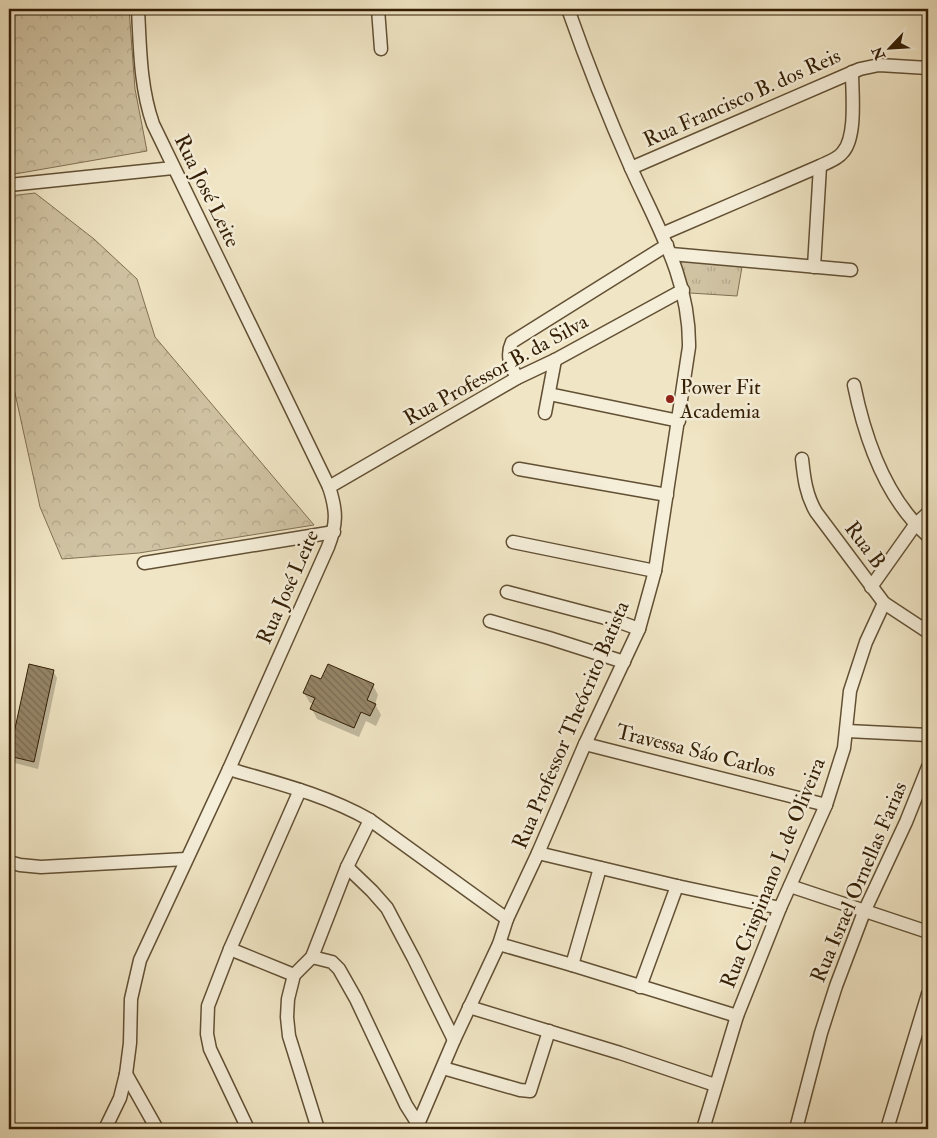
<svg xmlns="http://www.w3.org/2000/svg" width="937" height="1138" viewBox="0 0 937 1138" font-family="'IM FELL Double Pica',serif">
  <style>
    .grass { fill: url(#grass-tufts); stroke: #827054 }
    .forest { fill: url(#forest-crowns); stroke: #827054 }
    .shadow { fill: #0003 }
    .building { fill: url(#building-back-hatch); stroke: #331e04 }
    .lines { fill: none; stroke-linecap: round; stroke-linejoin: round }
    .street-casing { stroke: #625034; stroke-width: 15 }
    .street { stroke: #f5eed9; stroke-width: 12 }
    .poi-dot { fill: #8f2418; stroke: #f5eed9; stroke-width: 2 }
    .labels { text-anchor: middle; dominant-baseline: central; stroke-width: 5; stroke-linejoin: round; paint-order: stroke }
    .street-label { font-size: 21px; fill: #331e04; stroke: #f5eed9 }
    .poi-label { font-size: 21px; fill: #331e04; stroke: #f5eed9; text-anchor: start }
  </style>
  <defs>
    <pattern id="grass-tufts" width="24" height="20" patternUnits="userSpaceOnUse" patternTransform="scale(1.25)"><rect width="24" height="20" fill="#d0c3a3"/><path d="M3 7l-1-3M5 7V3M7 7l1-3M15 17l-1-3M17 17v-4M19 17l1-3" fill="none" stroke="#b3a78b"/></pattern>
    <pattern id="forest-crowns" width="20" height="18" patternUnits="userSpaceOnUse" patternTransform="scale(1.25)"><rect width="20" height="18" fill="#d0c3a3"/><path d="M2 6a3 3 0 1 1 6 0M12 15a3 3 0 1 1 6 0" fill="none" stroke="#b3a78b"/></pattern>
    <pattern id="building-back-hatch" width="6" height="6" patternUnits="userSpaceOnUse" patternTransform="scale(1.25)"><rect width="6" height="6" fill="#958568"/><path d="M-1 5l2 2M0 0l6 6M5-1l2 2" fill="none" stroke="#7a6c53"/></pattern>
  </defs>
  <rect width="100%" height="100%" fill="#f0e5c4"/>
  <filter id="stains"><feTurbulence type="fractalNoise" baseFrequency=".004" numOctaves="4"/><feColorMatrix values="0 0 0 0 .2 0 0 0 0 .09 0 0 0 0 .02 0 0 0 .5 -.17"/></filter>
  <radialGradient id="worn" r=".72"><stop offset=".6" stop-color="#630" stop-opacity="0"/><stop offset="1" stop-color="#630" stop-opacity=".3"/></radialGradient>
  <polygon class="grass" points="680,260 742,267 737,296 690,293"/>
  <g class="forest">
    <polygon points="9,9 129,9 135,89 147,151 9,175"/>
    <polygon points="35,193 94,239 137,279 155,337 314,525 139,553 62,559 40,507 9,366 9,196"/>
  </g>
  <g class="shadow">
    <polygon points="53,671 57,678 38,769 15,763 11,756"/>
    <polygon points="322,681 373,685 378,695 375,704 381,715 376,726 366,721 359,737 317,719 312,709 314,704 310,703 304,693"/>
  </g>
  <g class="building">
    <polygon points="29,664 54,670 34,762 9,756"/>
    <polygon points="328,664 374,684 367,700 376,704 370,716 361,712 354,728 310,709 315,698 303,693 311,675 321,679"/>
  </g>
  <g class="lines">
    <g class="street-casing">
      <g id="street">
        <polyline points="378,9 381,49"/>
        <polyline points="631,168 860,69 879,65 928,68"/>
        <polyline points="9,185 173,168"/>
        <path d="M662 234 820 166C828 162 838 159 843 152 857 136 852 92 852 72"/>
        <polyline points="671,254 851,270"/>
        <polyline points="814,267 820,166"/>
        <path d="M517 378C510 365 506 355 512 342L667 245"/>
        <path d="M854 385C865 439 886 499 928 536"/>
        <polyline points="549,394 679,421"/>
        <polyline points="545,413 555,360"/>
        <path d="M802 459C804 478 806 495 816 512L884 603 928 632"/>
        <polyline points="519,469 667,495"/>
        <polyline points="329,487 517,378 555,360 683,290"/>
        <polyline points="513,542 655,571"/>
        <polyline points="144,563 334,532"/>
        <polyline points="871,587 915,525 928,513"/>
        <polyline points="507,592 617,621 639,629"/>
        <polyline points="490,621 549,638 624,662"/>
        <polyline points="847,731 928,735"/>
        <polyline points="585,744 826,805"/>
        <path d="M229 769C277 783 326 795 370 820L507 919"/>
        <polyline points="538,853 677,886 780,908"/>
        <polyline points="9,862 20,865 41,867 186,859"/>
        <polyline points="347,867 372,891 387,908 414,959 454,1040"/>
        <polyline points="790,886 928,932"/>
        <polyline points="499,944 572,965 737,1016"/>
        <polyline points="230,949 294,975"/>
        <polyline points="312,957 332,962 339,969 356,999 406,1105 418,1124"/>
        <polyline points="572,965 600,868"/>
        <polyline points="640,987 677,886"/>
        <polyline points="469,1007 620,1053 715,1085"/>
        <polyline points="443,1068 520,1090 530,1091 549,1031"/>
        <polyline points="126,1074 157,1129"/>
        <path d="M105 1129 120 1098 126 1074 130 1043 131 999 140 960 229 769 328 547C337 524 337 511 329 487L153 124C140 87 140 47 138 9"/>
        <polyline points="248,1129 210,1049 207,1034 208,1006 230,949 300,790"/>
        <polyline points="318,1129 289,1036 287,1017 288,999 294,975 312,957 347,867 370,820"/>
        <path d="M416 1129 454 1040 499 944 507 919 538 853 585 744 639 629 655 571 689 347C690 280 658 228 631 168 608 116 587 63 568 9"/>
        <polyline points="703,1129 737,1016 780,908 826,805 844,748 850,691 866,642 884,603"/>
        <polyline points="796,1129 821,1033 836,986 864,912 906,822 928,767"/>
        <polyline points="887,1129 928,994"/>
      </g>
    </g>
    <use href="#street" class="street"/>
  </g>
  <circle class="poi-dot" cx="670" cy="399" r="5"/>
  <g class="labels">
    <g class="street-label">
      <text transform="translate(742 98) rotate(-24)">Rua Francisco B. dos Reis</text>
      <text transform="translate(207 191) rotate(64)">Rua José Leite</text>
      <text transform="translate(496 370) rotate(-29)">Rua Professor B. da Silva</text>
      <text transform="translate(865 545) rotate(53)">Rua B</text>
      <text transform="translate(288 587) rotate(-66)">Rua José Leite</text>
      <text transform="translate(571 725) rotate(-67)">Rua Professor Theócrito Batista</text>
      <text transform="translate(696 751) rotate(14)">Travessa Sáo Carlos</text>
      <text transform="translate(773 873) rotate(-68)">Rua Crispinano L de Oliveira</text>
      <text transform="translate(859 882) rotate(-67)">Rua Israel Ornellas Farias</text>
    </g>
    <g class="poi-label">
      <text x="680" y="387">Power Fit<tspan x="680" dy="24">Academia</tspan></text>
    </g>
  </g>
  <rect width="937" height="1138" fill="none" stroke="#f0e5c4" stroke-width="30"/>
  <rect x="10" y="10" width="917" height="1118" fill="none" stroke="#331e04" stroke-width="2.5"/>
  <rect x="15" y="15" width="907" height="1108" fill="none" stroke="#331e04"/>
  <g transform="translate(890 48) rotate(245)" stroke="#f5eed9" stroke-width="4" paint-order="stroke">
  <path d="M0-4L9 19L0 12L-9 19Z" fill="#331e04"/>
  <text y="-8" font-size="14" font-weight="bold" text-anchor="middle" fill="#331e04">N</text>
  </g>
  <rect width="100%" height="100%" filter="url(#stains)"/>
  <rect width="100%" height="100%" fill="url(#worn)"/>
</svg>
